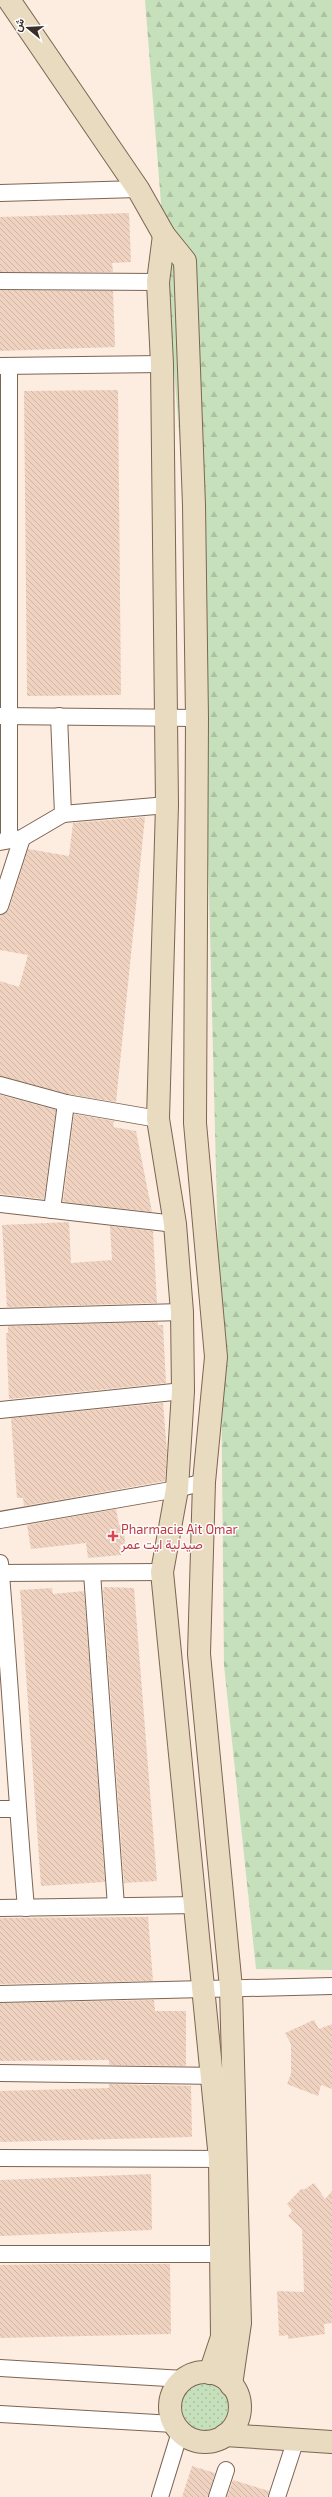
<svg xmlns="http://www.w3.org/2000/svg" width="332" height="2497" viewBox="0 0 332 2497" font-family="'Exo 2',Vazirmatn,sans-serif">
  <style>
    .forest { fill: url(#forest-firs) }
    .park { fill: url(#park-dots) }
    .building { fill: url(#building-back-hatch) }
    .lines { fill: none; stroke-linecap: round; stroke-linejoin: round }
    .street-casing { stroke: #7d6554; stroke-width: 18 }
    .secondary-casing { stroke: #7d6554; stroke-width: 24 }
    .street { stroke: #fff; stroke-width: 16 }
    .secondary { stroke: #e8dbbf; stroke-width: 22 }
    .health-dot { fill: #e0444e; stroke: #fdfdfd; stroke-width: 1.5 }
    .labels { text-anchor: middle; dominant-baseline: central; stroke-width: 3; stroke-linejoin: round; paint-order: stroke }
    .health-label { font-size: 13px; fill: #be3a42; stroke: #fdfdfd; text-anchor: start }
  </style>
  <defs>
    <pattern id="forest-firs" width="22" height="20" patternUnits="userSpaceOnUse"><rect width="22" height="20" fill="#c7e0bc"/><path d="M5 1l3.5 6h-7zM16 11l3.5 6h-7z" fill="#acc0a2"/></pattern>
    <pattern id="park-dots" width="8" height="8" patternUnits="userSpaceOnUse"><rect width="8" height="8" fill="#c7e0bc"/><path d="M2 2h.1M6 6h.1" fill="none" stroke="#acc0a2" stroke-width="1.8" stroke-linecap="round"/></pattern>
    <pattern id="building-back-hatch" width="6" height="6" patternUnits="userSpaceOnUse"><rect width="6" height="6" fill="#efd3c0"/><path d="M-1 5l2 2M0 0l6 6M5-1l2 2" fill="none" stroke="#ceb5a5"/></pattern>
  </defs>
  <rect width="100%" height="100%" fill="#fdece0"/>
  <polygon class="forest" points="145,0 332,0 332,1970 256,1969 224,1665 221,1366 206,776"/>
  <circle class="park" cx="204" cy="2405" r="26"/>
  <g class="building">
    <polygon points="129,213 131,262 112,263 113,272 0,272 0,217"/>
    <polygon points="0,290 113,291 115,347 0,351"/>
    <polygon points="118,390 121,695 27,696 24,391"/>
    <polygon points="145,817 116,1102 68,1094 0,1076 0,981 19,987 28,955 0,950 0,915 6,913 9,909 28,849 69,856 73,823"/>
    <polygon points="0,1095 56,1110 44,1199 0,1194"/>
    <polygon points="74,1114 114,1121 113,1127 136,1131 152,1212 63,1202"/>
    <polygon points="69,1222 71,1263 112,1260 110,1226 153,1231 157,1303 7,1307 2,1225"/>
    <polygon points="158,1322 158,1325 163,1325 166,1383 9,1399 6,1333 8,1333 8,1326"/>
    <polygon points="163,1403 167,1451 165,1481 24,1506 23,1498 17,1498 11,1418"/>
    <polygon points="116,1509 119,1525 124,1525 125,1544 120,1545 121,1555 88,1558 86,1543 31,1549 27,1525"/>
    <polygon points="104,1587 134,1588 157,1881 124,1883 103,1590"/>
    <polygon points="52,1588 53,1594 84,1591 105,1882 41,1886 20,1590"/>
    <polygon points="148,1917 153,1981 0,1984 0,1918"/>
    <polygon points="154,2000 155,2011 186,2011 186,2066 109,2065 109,2060 0,2061 0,2003"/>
    <polygon points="314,2020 319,2029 332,2024 332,2089 321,2085 318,2096 287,2084 291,2074 291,2044 285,2033"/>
    <polygon points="109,2084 191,2086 192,2137 0,2142 0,2091 109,2088"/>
    <polygon points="151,2174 152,2230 0,2236 0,2180"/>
    <polygon points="314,2183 325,2199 332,2191 332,2323 324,2324 325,2334 288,2339 288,2335 279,2336 277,2291 304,2292 302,2229 288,2216 292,2211 287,2204 301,2189 305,2189"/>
    <polygon points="58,2264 170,2264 171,2334 0,2338 0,2265"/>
    <polygon points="192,2466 215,2473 208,2497 182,2497"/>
    <polygon points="233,2480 269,2491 268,2497 227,2497"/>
  </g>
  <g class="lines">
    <g class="street-casing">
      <g id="street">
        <polyline points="0,193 138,189"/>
        <polyline points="0,281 158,282"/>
        <polyline points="0,366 162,364"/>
        <polyline points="0,716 197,718"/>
        <polyline points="63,814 167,805"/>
        <polyline points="9,839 9,366"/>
        <polyline points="0,842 22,838 63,814 59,716"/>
        <polyline points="0,906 22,838"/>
        <polyline points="0,1085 66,1103 158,1119"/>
        <polyline points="0,1204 175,1224"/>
        <polyline points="52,1210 66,1103"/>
        <polyline points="0,1317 182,1312"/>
        <polyline points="0,1410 183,1391"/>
        <polyline points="0,1520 177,1489 204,1482"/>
        <path d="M0 1563C10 1678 16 1793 26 1908"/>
        <polyline points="1,1573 162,1572"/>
        <polyline points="92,1573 116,1906"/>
        <polyline points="0,1809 17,1809"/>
        <polyline points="0,1908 197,1905"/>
        <polyline points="0,1994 332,1986"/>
        <polyline points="0,2073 222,2076"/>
        <polyline points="0,2158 230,2159"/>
        <polyline points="0,2254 232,2254"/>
        <polyline points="0,2368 184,2379"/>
        <polyline points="0,2414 174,2424"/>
        <polyline points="160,2497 180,2432"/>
        <polyline points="217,2497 226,2470"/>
        <polyline points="277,2497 296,2439"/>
      </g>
    </g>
    <g class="secondary-casing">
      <g id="secondary">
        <polyline points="9,0 138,189 164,235 185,261 194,505 197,718 195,1123 216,1357 204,1482 199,1654 231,1988 240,2323 231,2385"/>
        <polyline points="164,235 158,282 162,364 167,805 158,1119 175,1224 182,1312 183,1391 177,1489 162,1572 220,2159 222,2337 210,2373"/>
        <circle cx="205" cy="2407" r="35"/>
        <polyline points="225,2435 332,2442"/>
      </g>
    </g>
    <use href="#street" class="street"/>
    <use href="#secondary" class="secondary"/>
  </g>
  <path class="health-dot" d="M111 1530h4v4h4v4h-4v4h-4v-4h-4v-4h4z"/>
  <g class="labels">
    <g class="health-label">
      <text x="121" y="1529">Pharmacie Ait Omar<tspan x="121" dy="15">صيدلية ايت عمر</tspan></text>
    </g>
  </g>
  <g transform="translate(28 28) rotate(288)" stroke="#fdfdfd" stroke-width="3" paint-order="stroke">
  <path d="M0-3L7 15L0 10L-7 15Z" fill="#392e27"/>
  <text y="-6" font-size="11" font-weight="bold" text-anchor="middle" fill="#392e27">ش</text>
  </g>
</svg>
